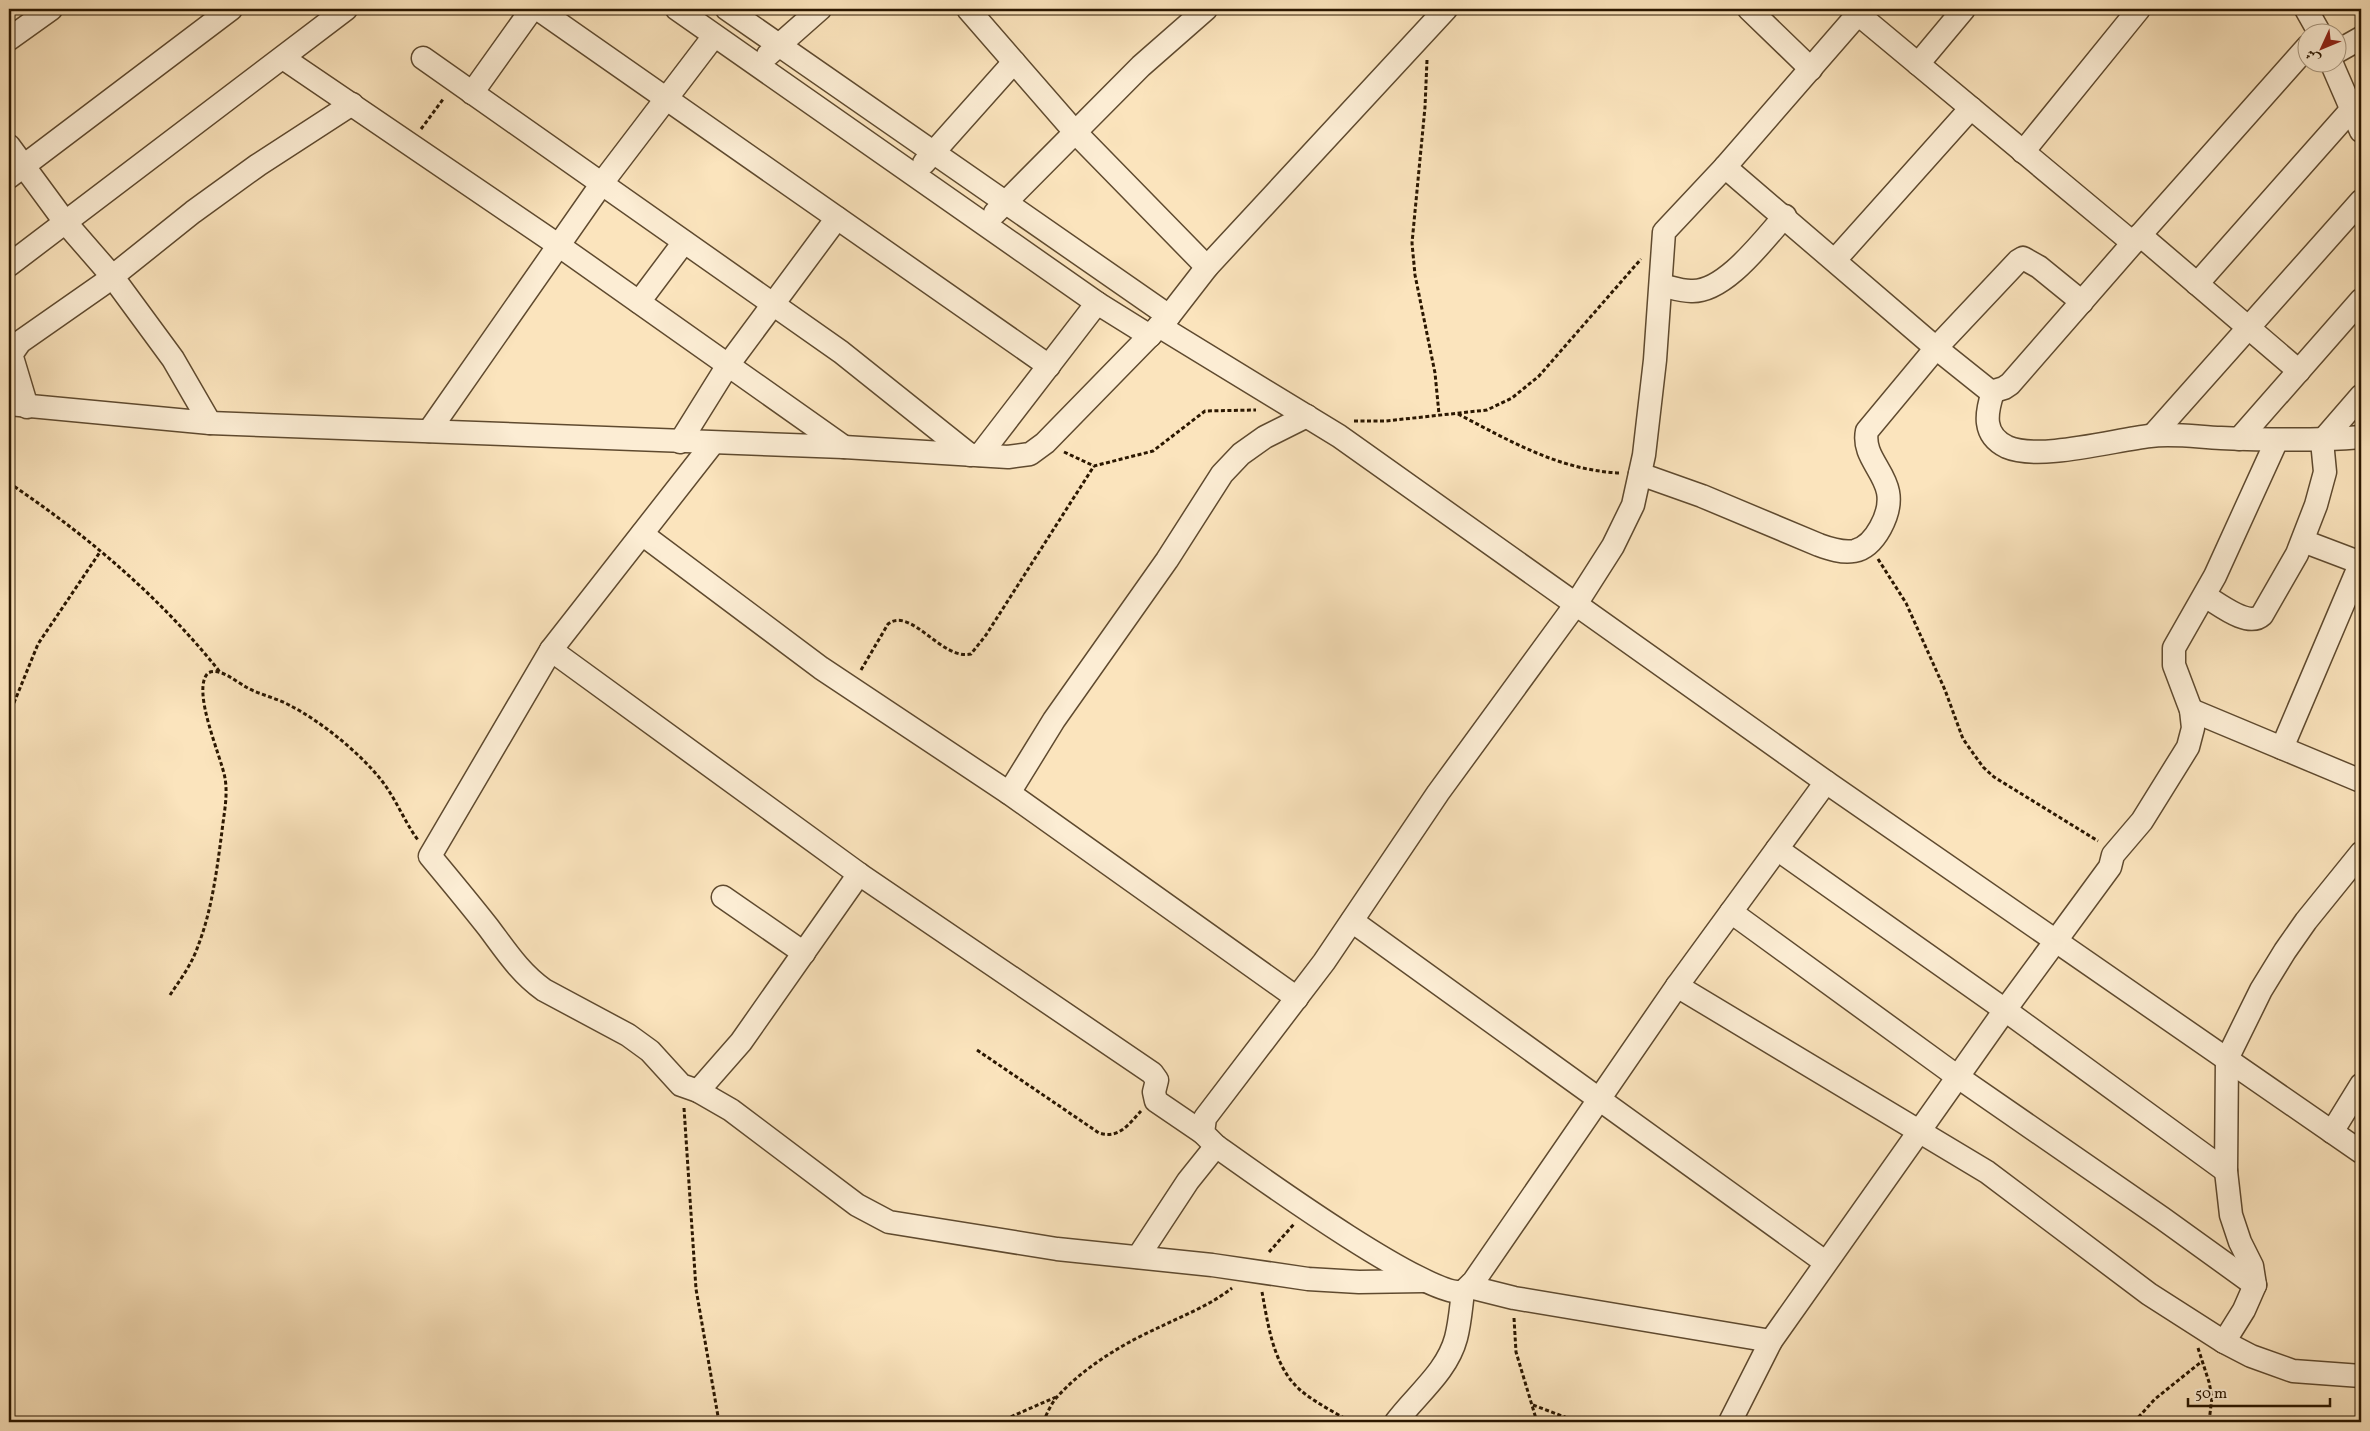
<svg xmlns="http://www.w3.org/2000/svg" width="2370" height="1431" viewBox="0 0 2370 1431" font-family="Vollkorn,Amiri,serif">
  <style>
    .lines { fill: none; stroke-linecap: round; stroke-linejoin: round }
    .minor-casing { stroke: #5f4a2f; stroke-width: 25 }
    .path { stroke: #2b1700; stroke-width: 3; stroke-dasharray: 4 2.5; stroke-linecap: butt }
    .minor { stroke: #fcedd4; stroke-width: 22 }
  </style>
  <rect width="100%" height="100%" fill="#fbe4bd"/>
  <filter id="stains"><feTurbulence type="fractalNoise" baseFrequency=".004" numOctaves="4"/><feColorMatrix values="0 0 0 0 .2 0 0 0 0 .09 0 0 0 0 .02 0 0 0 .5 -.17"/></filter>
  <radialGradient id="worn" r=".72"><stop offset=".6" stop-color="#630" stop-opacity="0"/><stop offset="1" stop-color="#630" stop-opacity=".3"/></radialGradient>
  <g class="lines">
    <g class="minor-casing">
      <g id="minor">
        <polyline points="538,9 1049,366"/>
        <polyline points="677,9 1097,303 1150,336"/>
        <polyline points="727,9 1169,316"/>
        <polyline points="968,9 1075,132 1207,267"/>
        <polyline points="1749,9 1811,69"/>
        <polyline points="1861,9 1858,14 2133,243 2308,46"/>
        <polyline points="2306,9 2319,32"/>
        <polyline points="9,39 51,9"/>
        <polyline points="2338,51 2361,38"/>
        <polyline points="768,55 820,9"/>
        <polyline points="283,58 558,245 844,447"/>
        <polyline points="423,58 841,352 970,455"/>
        <polyline points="2331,62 2361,131"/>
        <polyline points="1918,64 1964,9"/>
        <polyline points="472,93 532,9"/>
        <polyline points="9,146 65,222 112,276 173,359 210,423"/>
        <polyline points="2023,152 2139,9"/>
        <polyline points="924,163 1014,62"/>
        <polyline points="1725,167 1936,348 1991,392 2004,388 2010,384 2133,243"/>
        <polyline points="9,177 231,9"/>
        <polyline points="995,213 1141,66 1206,9"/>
        <polyline points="2140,235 2299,371"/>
        <polyline points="1835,260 1971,108"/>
        <polyline points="9,265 346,9"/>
        <polyline points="2197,284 2351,110"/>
        <path d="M1661 285C1670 287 1681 291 1691 291 1725 293 1764 239 1785 216"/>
        <polyline points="639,302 684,242"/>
        <polyline points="1159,326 1339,436 1826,782 2361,1152"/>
        <path d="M1993 392C1986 413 1982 435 2007 447 2039 461 2114 440 2150 436 2173 433 2198 437 2221 438 2268 440 2315 441 2361 437"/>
        <polyline points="9,404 210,423 844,447 1008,457 1030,454 1045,443 1169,316 1207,267 1446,9"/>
        <polyline points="27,407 12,357 13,352 20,342 103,284 193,212 258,165 352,104"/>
        <polyline points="429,431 605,179 714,36"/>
        <polyline points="2153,435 2361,201"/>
        <polyline points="2239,439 2361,300"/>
        <polyline points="680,442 728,365 837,218"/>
        <path d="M713 443 551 650 430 856C450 880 469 903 488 927 506 951 520 973 544 990L628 1035 650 1051 681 1085 698 1091 731 1110 857 1205 889 1222 1057 1249 1212 1265 1308 1279 1359 1282 1423 1281"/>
        <polyline points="980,455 1097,303"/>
        <path d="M1640 474 1702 496 1819 545C1830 549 1842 553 1854 551 1875 547 1892 513 1888 492 1884 470 1862 455 1867 431L1936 348 2018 261 2023 258 2039 267 2082 302"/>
        <polyline points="642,534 821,668 1009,793 1297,998"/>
        <polyline points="2303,541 2361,563"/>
        <path d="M2205 596C2219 604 2248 628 2262 615L2297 554 2316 505 2325 472 2322 441 2361 396"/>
        <polyline points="551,650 859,874 1152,1073 1157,1080 1154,1092 1156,1101 1203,1133"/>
        <polyline points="2191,710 2361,781"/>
        <polyline points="2282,748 2361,562"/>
        <path d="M1826 782 1677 986 1474 1281 1463 1292C1427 1298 1254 1173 1216 1146L1203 1133 1205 1118 1324 962 1438 793 1576 604 1613 546 1633 505 1644 455 1655 360 1664 232 1725 167 1858 14"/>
        <polyline points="1009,793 1054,720 1167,560 1222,474 1241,454 1265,437 1307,416"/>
        <polyline points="1777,849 2005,1010 2226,1171"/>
        <polyline points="723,897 804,953"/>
        <polyline points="1731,912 1958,1077 2162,1218 2255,1285"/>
        <polyline points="1352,921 1825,1262"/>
        <polyline points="1677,986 1987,1172 2149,1294 2224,1342 2251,1356 2293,1371 2361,1376"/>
        <polyline points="698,1091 741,1042 859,874"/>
        <polyline points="2332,1132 2361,1085"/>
        <polyline points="1138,1257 1188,1181 1216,1146"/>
        <polyline points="1470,1287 1514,1298 1771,1341"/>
        <polyline points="2224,1342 2244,1310 2255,1285 2252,1266 2240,1242 2231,1215 2226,1171 2227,1059 2261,990 2285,951 2306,921 2361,853"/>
        <path d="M1396 1422C1416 1395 1447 1372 1456 1338 1460 1323 1461 1307 1463 1292"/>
        <polyline points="1730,1422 1771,1341 2005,1010 2110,867 2113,855 2142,821 2188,747 2193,728 2191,710 2174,665 2174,648 2215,576 2277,440"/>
      </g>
    </g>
    <g class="path">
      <polyline points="1427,60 1425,107 1412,243 1415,275 1435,373 1439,414"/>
      <polyline points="421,129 444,98"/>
      <path d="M1458 414C1510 441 1559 470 1619 473"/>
      <polyline points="1354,421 1386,421 1487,410 1512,398 1539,376 1641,259"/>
      <polyline points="1064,452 1094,466 1153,451 1205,411 1256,410"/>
      <path d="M9 483C87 535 161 598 220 672"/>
      <polyline points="1878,559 1906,603 1945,690 1963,739 1983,767 1994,777 2098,841"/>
      <path d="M861 670 888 624C911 606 942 661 971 654L986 635 1094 466"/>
      <polyline points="9,715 38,644 100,552"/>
      <path d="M170 995C180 980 192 964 198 946 212 910 217 869 222 831 224 813 228 796 225 778 221 756 191 690 208 673 220 667 235 681 246 687 260 695 277 698 291 706 322 722 361 754 382 781 396 799 404 821 418 840"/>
      <path d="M977 1050 1099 1133C1119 1139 1128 1125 1141 1111"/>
      <polyline points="684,1108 696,1289 719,1422"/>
      <polyline points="1269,1252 1295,1223"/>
      <path d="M1262 1292C1268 1324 1273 1365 1299 1389 1314 1402 1334 1412 1351 1422"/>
      <polyline points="1514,1318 1516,1352 1537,1422"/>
      <polyline points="2198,1348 2209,1382 2212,1397 2209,1422"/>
      <polyline points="1533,1405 1578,1422"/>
      <polyline points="999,1422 1056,1397"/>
      <path d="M1043 1422C1047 1414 1051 1403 1058 1396 1085 1366 1126 1342 1162 1326 1185 1315 1212 1304 1232 1288"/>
      <polyline points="2134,1422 2155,1399 2201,1362"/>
    </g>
    <use href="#minor" class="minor"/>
  </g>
  <rect width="2370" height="1431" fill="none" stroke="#fbe4bd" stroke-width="30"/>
  <rect x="10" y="10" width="2350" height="1411" fill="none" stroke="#2b1700" stroke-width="2.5"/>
  <rect x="15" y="15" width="2340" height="1401" fill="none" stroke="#2b1700"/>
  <g transform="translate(2322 48) rotate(226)"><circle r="24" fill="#fcedd4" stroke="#a8977f"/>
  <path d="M0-4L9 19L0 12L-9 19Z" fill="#8f2418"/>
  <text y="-8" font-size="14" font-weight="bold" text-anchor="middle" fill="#2b1700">ش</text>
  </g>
  <path d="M2188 1398v8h142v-8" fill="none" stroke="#2b1700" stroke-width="2.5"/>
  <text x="2195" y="1398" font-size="15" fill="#2b1700" stroke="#fcedd4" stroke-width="4" paint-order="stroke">50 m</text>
  <rect width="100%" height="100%" filter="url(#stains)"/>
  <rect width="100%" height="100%" fill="url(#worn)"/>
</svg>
